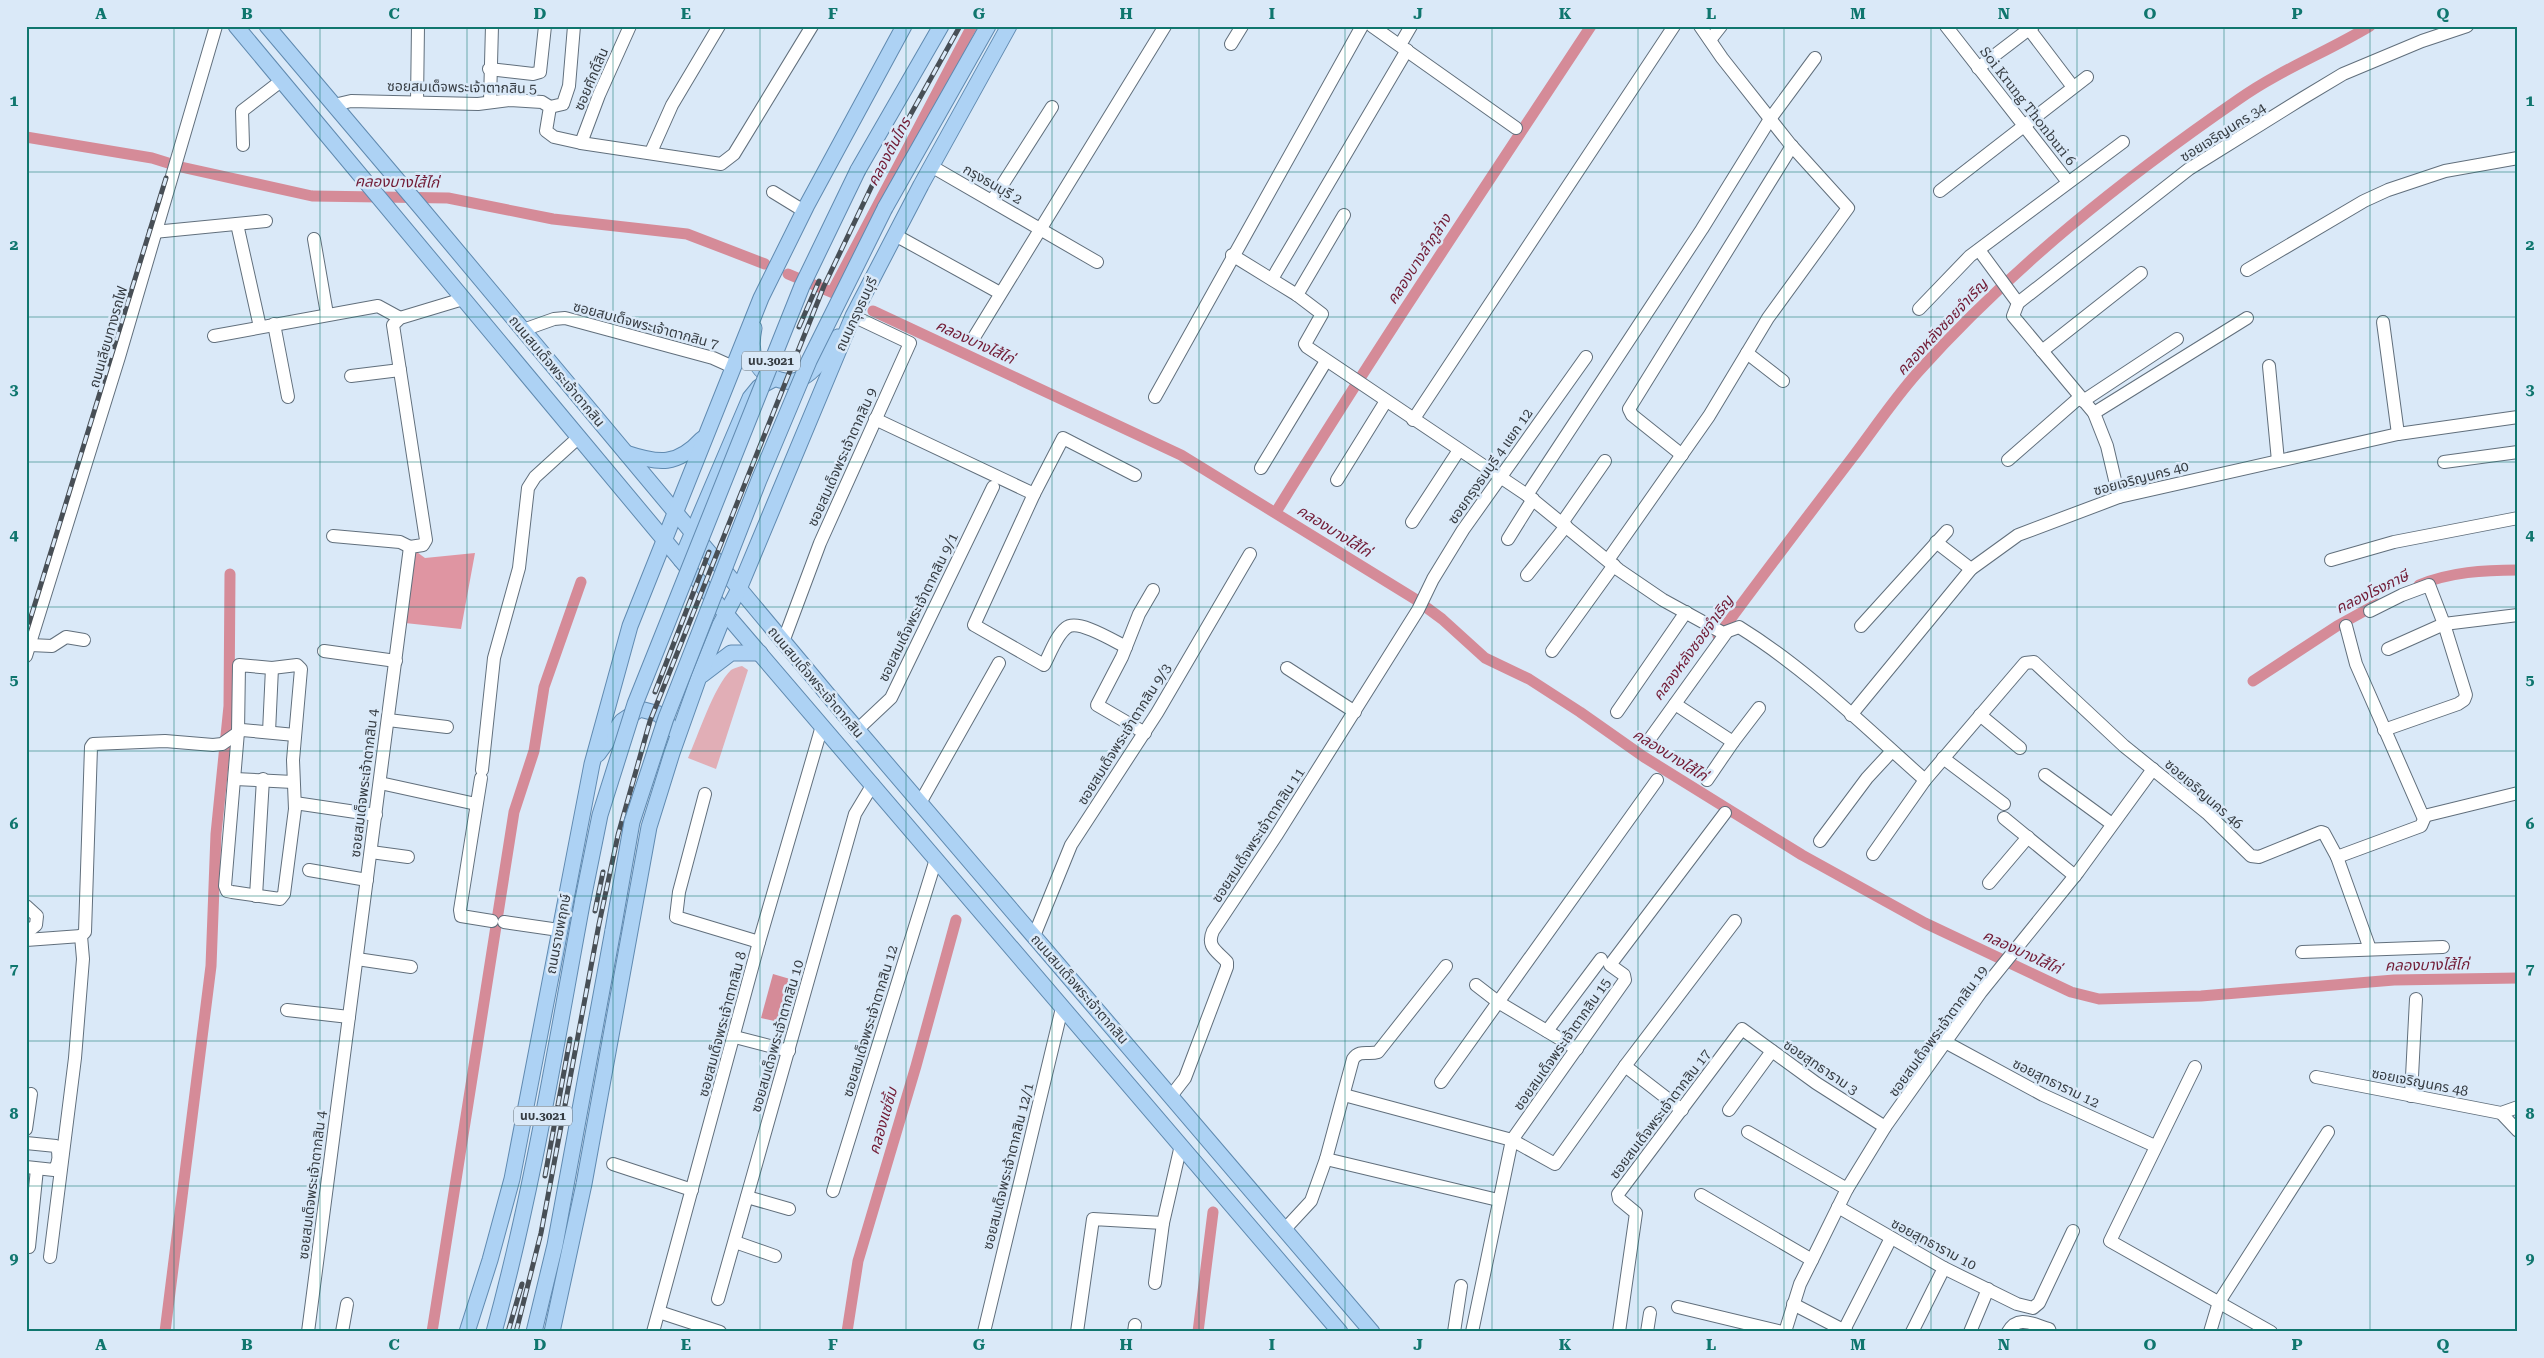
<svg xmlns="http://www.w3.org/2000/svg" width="2544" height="1358" viewBox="0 0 2544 1358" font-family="'Roboto Serif','Noto Sans Thai',serif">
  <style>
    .green { fill: #e1aeb6 }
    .forest { fill: #df95a2 }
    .water { fill: #d58b98 }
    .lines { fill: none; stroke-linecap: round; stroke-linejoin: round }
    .canal { stroke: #d58b98; stroke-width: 11 }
    .minor-casing { stroke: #616f7c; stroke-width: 14 }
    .major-casing { stroke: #608ab0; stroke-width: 17 }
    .minor { stroke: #fff; stroke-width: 12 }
    .major { stroke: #add2f4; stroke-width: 15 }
    .rail-casing { stroke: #484f56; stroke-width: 5 }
    .rail { stroke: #dae9f8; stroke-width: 3; stroke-dasharray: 9; stroke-linecap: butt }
    .major-bridge-casing { stroke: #608ab0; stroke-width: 17; stroke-linecap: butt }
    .major-bridge { stroke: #add2f4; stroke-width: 15 }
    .grid { fill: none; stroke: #0f766e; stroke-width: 1; stroke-opacity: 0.55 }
    .labels { text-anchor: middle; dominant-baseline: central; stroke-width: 5; stroke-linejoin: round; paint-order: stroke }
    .shield { fill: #dae9f8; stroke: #677079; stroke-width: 1 }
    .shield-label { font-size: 12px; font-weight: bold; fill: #363c42 }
    .street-label { font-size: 14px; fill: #363c42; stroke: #dae9f8 }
    .water-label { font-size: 15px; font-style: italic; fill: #711a34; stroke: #dae9f8 }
    .neatline { fill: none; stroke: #0f766e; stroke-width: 2 }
    .grid-label { font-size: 16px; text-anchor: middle; font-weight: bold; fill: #0f766e }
  </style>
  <rect width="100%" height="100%" fill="#dae9f8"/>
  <path class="green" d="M742 666 748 670 716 769 688 758C698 736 714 686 731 670 734 668 738 667 742 666Z"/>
  <polygon class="forest" points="414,550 425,558 475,553 461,629 405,623"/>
  <polygon class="water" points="773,974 790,979 779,1022 761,1018"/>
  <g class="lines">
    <g class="canal">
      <polyline points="26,137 152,158 181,167 312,196 448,198 553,219 687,234 765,264"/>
      <polyline points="788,274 838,295"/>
      <polyline points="832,292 972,26"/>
      <polyline points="873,311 1181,455 1415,599 1442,619 1485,658 1529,679 1580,712 1644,757 1802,855 1925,923 2071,992 2099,999 2201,996 2394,980 2518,978"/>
      <path d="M1276 512C1377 348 1485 187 1591 26"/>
      <path d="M2419 585C2450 572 2484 570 2518 570"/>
      <path d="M1718 636C1762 576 1807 517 1852 458 1874 429 1894 399 1918 372 2012 267 2123 179 2239 99 2280 70 2327 52 2370 26"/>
      <polyline points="2253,681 2337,626 2377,604"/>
      <polyline points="165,1332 211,966 216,834 229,706 230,574"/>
      <polyline points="432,1332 514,812 534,751 544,687 581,582"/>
      <polyline points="847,1332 858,1261 916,1066 956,920"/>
      <polyline points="1198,1332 1213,1212"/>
    </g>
    <g class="minor-casing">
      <g id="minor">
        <polyline points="1372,26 1516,128"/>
        <polyline points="1946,26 2068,182"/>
        <polyline points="2029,29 2073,87"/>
        <polyline points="1710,40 1721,26"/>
        <polyline points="1231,44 1242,26"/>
        <polyline points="1400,45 1411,26"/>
        <polyline points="1978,68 2033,26"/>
        <polyline points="489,69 533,74 540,72 545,26"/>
        <polyline points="490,101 492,26"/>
        <polyline points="417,102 418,26"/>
        <polyline points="334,105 351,101 478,104 510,100 542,102 550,107 546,131 554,137 581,143 721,164 734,154 812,26"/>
        <polyline points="550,107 563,104 569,86 574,26"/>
        <polyline points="581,143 599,95 630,26"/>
        <polyline points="243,145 242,111 281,81"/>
        <polyline points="651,152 672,105 719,26"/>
        <polyline points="931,166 1097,262"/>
        <polyline points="1940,191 2087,77"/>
        <polyline points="773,192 804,211"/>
        <polyline points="992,201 1052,107"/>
        <polyline points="237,224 260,327"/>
        <polyline points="154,232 266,221"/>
        <polyline points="895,235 1000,293"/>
        <polyline points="314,239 327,314"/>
        <polyline points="1979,250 2018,303 2013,316 2094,413 2107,446 2119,497"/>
        <path d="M1232 255 1297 295 1322 314 1305 344 1307 347 1527 495 1619 570 1663 600 1723 633 1739 627C1807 669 1865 727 1925 780"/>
        <polyline points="2247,270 2364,201 2388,190 2445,171 2518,158"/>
        <polyline points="1272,279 1407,50"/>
        <polyline points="1297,295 1344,215"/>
        <polyline points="2018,303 2189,169 2303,98 2343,74 2422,41 2467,26"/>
        <polyline points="1919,309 1970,256 2123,142"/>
        <polyline points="2383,322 2398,434"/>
        <polyline points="274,324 288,397"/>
        <polyline points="523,330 554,319 565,318 713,358 733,367"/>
        <polyline points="214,336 378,306 400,318"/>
        <polyline points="973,339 1165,26"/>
        <polyline points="2042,351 2141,273"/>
        <polyline points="1747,353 1783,381"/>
        <polyline points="2269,366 2278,461"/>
        <polyline points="351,376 400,370"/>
        <polyline points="1155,397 1362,26"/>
        <polyline points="2083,401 2177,339"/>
        <polyline points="2094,413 2247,318"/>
        <polyline points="875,419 1034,494"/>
        <polyline points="1413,420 1674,26"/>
        <polyline points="1682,455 1632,415 1629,409 1792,146"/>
        <polyline points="2008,460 2080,397"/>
        <polyline points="2444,462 2518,452"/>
        <polyline points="1261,468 1326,361"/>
        <polyline points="1337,480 1386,401"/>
        <polyline points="1527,495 1702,229 1770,119 1815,58"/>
        <polyline points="1412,522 1459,450"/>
        <polyline points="1562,523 1605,461"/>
        <polyline points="333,536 400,542 410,547"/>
        <polyline points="1508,539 1533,499"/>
        <polyline points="1936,542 1971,569"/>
        <polyline points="1608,560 1709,416 1768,318 1848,208 1790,144 1722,58 1700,26"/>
        <polyline points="2331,560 2394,542 2518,518"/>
        <polyline points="1527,575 1566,526"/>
        <polyline points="2370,611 2402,595 2429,585 2444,624 2466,695 2464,700 2458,704 2384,730"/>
        <polyline points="1861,626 1947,531"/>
        <polyline points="783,642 820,543 910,343 853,316"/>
        <polyline points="30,645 52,646 66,637 84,640"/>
        <path d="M1126 647C1114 641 1077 618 1066 628 1056 636 1050 654 1044 665L974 625 1034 494 1063 438 1135 475"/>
        <polyline points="2388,649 2444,624 2518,615"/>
        <polyline points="324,651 396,661"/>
        <polyline points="1552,651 1614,565"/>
        <polyline points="26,656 119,357 216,26"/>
        <polygon points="239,665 272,668 297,665 301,669 293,760 295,809 284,894 280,899 232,892 227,891 225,886 238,732"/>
        <polyline points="1287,668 1355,712"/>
        <polyline points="1675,704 1733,742 1759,708"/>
        <polyline points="1617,712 1686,612"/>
        <polyline points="1851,715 1971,569 2018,535 2119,497 2398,434 2518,417"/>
        <polyline points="1980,715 2020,748"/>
        <polyline points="388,720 447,727"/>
        <polyline points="857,730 891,698 993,487"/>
        <polyline points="269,732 272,668"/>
        <polyline points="1145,733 1097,705 1122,657 1139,614 1153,590"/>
        <polyline points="1649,740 1726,633"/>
        <polyline points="1943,758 2004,804"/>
        <polyline points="482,770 494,658 519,568 528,488 535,477 579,437"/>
        <polyline points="2045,775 2112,824"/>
        <polyline points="481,778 460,910 461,916 492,921"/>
        <polyline points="235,779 293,782"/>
        <polyline points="1707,780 1733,742"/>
        <polyline points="380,783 476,804"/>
        <polyline points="705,794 679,892 676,917 759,942"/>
        <polyline points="295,803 376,815"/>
        <polyline points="920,803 999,663"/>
        <polyline points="2424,816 2518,793"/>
        <polyline points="2004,818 2075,876"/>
        <polyline points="1820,841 1867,778 1892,751"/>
        <polyline points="371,852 408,857"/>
        <polyline points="1873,854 1925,780 2025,663 2034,662 2124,746 2207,813 2251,856 2259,857 2321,832 2324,833 2337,857 2370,949"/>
        <polyline points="2337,857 2421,826 2424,819 2356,664 2346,626"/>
        <polyline points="309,870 367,880"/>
        <polyline points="1989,883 2028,837"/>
        <polyline points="256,896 263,779"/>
        <polyline points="26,906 37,916 36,925 26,933"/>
        <polyline points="504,922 559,930"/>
        <polyline points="1034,936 1071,845 1157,713 1250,554"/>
        <polyline points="26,940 81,936"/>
        <polyline points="2302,952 2443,947"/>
        <polyline points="357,959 411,967"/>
        <polyline points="1476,985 1498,1002 1577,1049"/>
        <polyline points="287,1010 349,1017"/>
        <polyline points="1547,1031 1601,959"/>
        <polyline points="735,1037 789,1051"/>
        <polyline points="1947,1043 2043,1095 2155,1146"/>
        <polyline points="1625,1066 1682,1110"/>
        <polyline points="2195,1067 2110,1241 2271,1332"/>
        <polyline points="2316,1077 2501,1113 2518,1107"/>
        <polyline points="1441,1082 1657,780"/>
        <polyline points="1344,1095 1512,1140 1555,1164 1625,1066 1735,921"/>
        <path d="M1171 1096 1185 1078 1227 967V962C1217 951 1206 947 1213 931L1276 836 1418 610 1433 579 1463 530 1586 357"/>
        <polyline points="2411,1096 2416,999"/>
        <polyline points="1729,1110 1772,1051"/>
        <polyline points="2501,1113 2518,1131"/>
        <polyline points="26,1129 31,1094"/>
        <polyline points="1748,1132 1847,1189"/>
        <path d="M26 1143 56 1146C60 1153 59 1164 54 1170L26 1167"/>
        <polyline points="1326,1159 1498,1200"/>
        <polyline points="613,1164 692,1190"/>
        <polyline points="833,1191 936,859"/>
        <polyline points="1701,1195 1812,1260"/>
        <polyline points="747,1197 789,1209"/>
        <polyline points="1838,1207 1944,1268 2017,1304 2033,1308 2039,1303 2073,1231"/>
        <path d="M1285 1229 1311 1201 1326 1159 1353 1059C1360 1049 1368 1055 1378 1052L1446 966"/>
        <polyline points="735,1242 775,1256"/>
        <polyline points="29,1247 37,1169"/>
        <polyline points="50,1257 75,1058 83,959 81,936 85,932 91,747 93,744 165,741 213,745 222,744 242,730 295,735"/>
        <polyline points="1155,1283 1163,1223 1181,1145"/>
        <polyline points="718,1299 855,814 873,784"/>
        <polyline points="1793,1304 1847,1332"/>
        <polyline points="1678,1307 1782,1332"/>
        <polyline points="659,1312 720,1332"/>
        <polyline points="1844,1330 1891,1238"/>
        <polyline points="308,1332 410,547 423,545 426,540 393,325 400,318 463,299"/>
        <polyline points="342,1332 347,1304"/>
        <polyline points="653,1332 759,942 822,726"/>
        <polyline points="984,1332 1062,1008"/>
        <polyline points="1077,1332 1093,1219 1163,1223"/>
        <polyline points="1134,1332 1135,1325"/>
        <polyline points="1454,1332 1461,1286"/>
        <polyline points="1472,1332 1512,1140 1625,980 1624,975 1610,965 1725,813"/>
        <polyline points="1619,1332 1636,1213 1619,1199 1618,1194 1742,1029 1816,1083 1885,1127"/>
        <polyline points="1647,1332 1650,1313"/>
        <polyline points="1785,1332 1800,1284 1812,1260 1847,1189 1885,1127 1981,992 2078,872 2153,769"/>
        <polyline points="1912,1332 1944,1268"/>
        <polyline points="1970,1332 1988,1289"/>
        <path d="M2008 1332C2018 1314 2034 1325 2049 1329L2050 1332"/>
        <polyline points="2210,1332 2219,1302 2328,1132"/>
      </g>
    </g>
    <g class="major-casing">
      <g id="major">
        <polyline points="236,26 726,614 1340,1332"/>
        <polyline points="267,26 422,209 844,714 1372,1332"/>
        <polyline points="858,170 941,26"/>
        <polyline points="885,208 988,26"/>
        <path d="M754 328C749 353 754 373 780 380 787 382 795 382 802 378 817 370 828 351 838 337"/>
        <path d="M626 453C659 464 677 466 702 439"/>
        <polyline points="681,560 750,398 759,387 774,379"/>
        <polyline points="702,675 731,653 760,653"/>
        <polyline points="598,754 622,721 640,709 659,714 672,729"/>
        <polyline points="467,1332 490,1260 512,1179 592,764 630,626 761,298 807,205 904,26"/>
        <path d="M494 1332C533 1190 556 1044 583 899"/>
        <polyline points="534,1332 555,1245 613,930"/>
        <polyline points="552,1332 584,1184 649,827 672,753 699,677 720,625 739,589 853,316 921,185 1009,26"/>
      </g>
    </g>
    <use href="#minor" class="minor"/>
    <use href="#major" class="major"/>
    <g class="rail-casing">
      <g id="rail">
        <polyline points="799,327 819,281"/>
        <polyline points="26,633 166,178"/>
        <polyline points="655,692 709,552"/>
        <polyline points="595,911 603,872"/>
        <polyline points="545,1176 570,1039"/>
        <polyline points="508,1332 522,1284"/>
        <polyline points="516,1332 541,1233 599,924 618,835 650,721 824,286 878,173 960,26"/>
      </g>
    </g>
    <use href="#rail" class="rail"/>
    <g class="major-bridge-casing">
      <g id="major-bridge">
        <polyline points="583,899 600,815 635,704 802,286 858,170"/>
        <polyline points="613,930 632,822 666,718 759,480 809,361 885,208"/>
      </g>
    </g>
    <use href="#major-bridge" class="major-bridge"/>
  </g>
  <path class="grid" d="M174 26V1332M320 26V1332M467 26V1332M613 26V1332M760 26V1332M906 26V1332M1052 26V1332M1199 26V1332M1345 26V1332M1492 26V1332M1638 26V1332M1784 26V1332M1931 26V1332M2077 26V1332M2224 26V1332M2370 26V1332M26 172H2518M26 317H2518M26 462H2518M26 607H2518M26 751H2518M26 896H2518M26 1041H2518M26 1186H2518"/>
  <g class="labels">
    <g class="shield">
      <rect x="742" y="351.5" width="58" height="19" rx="4"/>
      <rect x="514" y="1106.5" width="58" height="19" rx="4"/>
    </g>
    <g class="shield-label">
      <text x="771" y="361">นบ.3021</text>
      <text x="543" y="1116">นบ.3021</text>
    </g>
    <g class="street-label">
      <text transform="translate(591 79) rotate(-67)">ซอยศักดิ์สิน</text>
      <text transform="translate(462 87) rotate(1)">ซอยสมเด็จพระเจ้าตากสิน 5</text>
      <text transform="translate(2028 106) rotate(52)">Soi Krung Thonburi 6</text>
      <text transform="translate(2223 132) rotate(-32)">ซอยเจริญนคร 34</text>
      <text transform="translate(993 184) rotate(30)">กรุงธนบุรี 2</text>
      <text transform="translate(856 314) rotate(-65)">ถนนกรุงธนบุรี</text>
      <text transform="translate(646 325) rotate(15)">ซอยสมเด็จพระเจ้าตากสิน 7</text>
      <text transform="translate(108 337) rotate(-74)">ถนนเลียบทางรถไฟ</text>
      <text transform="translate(557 371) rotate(50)">ถนนสมเด็จพระเจ้าตากสิน</text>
      <text transform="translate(842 457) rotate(-66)">ซอยสมเด็จพระเจ้าตากสิน 9</text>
      <text transform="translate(1490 466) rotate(-55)">ซอยกรุงธนบุรี 4 แยก 12</text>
      <text transform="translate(2141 478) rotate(-15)">ซอยเจริญนคร 40</text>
      <text transform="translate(918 607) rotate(-64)">ซอยสมเด็จพระเจ้าตากสิน 9/1</text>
      <text transform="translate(816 682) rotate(50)">ถนนสมเด็จพระเจ้าตากสิน</text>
      <text transform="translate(1124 734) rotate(-58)">ซอยสมเด็จพระเจ้าตากสิน 9/3</text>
      <text transform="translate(364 783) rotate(-83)">ซอยสมเด็จพระเจ้าตากสิน 4</text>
      <text transform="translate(2204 794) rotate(41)">ซอยเจริญนคร 46</text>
      <text transform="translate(1258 835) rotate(-57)">ซอยสมเด็จพระเจ้าตากสิน 11</text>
      <text transform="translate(558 934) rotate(-79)">ถนนราชพฤกษ์</text>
      <text transform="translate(1080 989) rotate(49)">ถนนสมเด็จพระเจ้าตากสิน</text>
      <text transform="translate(870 1021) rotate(-73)">ซอยสมเด็จพระเจ้าตากสิน 12</text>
      <text transform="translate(722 1024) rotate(-75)">ซอยสมเด็จพระเจ้าตากสิน 8</text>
      <text transform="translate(1938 1031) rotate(-54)">ซอยสมเด็จพระเจ้าตากสิน 19</text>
      <text transform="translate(777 1036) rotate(-74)">ซอยสมเด็จพระเจ้าตากสิน 10</text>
      <text transform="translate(1562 1044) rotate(-55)">ซอยสมเด็จพระเจ้าตากสิน 15</text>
      <text transform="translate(1821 1067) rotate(34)">ซอยสุทธาราม 3</text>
      <text transform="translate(2420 1082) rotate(11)">ซอยเจริญนคร 48</text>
      <text transform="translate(2056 1083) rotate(26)">ซอยสุทธาราม 12</text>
      <text transform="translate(1660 1114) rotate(-53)">ซอยสมเด็จพระเจ้าตากสิน 17</text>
      <text transform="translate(1008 1166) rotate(-76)">ซอยสมเด็จพระเจ้าตากสิน 12/1</text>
      <text transform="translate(312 1185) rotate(-83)">ซอยสมเด็จพระเจ้าตากสิน 4</text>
      <text transform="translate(1934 1244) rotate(28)">ซอยสุทธาราม 10</text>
    </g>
    <g class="water-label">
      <text transform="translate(889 152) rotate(-62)">คลองต้นไทร</text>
      <text transform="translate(397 182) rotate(1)">คลองบางไส้ไก่</text>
      <text transform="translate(1419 259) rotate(-57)">คลองบางลำภูล่าง</text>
      <text transform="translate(1942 327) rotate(-47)">คลองหลังซอยจำเริญ</text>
      <text transform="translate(975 342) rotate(25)">คลองบางไส้ไก่</text>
      <text transform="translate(1334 531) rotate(32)">คลองบางไส้ไก่</text>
      <text transform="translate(2372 592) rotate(-26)">คลองโรงภาษี</text>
      <text transform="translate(1693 648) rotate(-54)">คลองหลังซอยจำเริญ</text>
      <text transform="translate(1670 755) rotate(32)">คลองบางไส้ไก่</text>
      <text transform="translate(2022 952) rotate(25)">คลองบางไส้ไก่</text>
      <text transform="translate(2427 965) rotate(-1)">คลองบางไส้ไก่</text>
      <text transform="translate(883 1121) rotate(-74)">คลองแซ่ซิ้ม</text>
    </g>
  </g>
  <rect width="2544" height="1358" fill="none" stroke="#dae9f8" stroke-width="55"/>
  <rect x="28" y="28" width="2488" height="1302" class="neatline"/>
  <g class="grid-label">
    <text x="101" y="19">A</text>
    <text x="247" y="19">B</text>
    <text x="394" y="19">C</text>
    <text x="540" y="19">D</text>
    <text x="686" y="19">E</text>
    <text x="833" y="19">F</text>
    <text x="979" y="19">G</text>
    <text x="1126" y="19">H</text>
    <text x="1272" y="19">I</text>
    <text x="1418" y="19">J</text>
    <text x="1565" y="19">K</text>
    <text x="1711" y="19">L</text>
    <text x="1858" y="19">M</text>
    <text x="2004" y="19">N</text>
    <text x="2150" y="19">O</text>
    <text x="2297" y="19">P</text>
    <text x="2443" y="19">Q</text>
    <text x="14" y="106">1</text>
    <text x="2530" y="106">1</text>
    <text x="14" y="250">2</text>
    <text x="2530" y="250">2</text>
    <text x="14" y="395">3</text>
    <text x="2530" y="395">3</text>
    <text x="14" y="540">4</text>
    <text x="2530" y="540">4</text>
    <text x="14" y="685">5</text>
    <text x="2530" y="685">5</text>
    <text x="14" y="829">6</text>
    <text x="2530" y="829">6</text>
    <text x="14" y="974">7</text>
    <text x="2530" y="974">7</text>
    <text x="14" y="1119">8</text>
    <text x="2530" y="1119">8</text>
    <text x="14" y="1264">9</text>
    <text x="2530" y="1264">9</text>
    <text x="101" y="1350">A</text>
    <text x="247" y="1350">B</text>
    <text x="394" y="1350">C</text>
    <text x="540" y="1350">D</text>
    <text x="686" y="1350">E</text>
    <text x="833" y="1350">F</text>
    <text x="979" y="1350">G</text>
    <text x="1126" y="1350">H</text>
    <text x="1272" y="1350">I</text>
    <text x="1418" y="1350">J</text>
    <text x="1565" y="1350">K</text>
    <text x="1711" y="1350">L</text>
    <text x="1858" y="1350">M</text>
    <text x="2004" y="1350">N</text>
    <text x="2150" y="1350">O</text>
    <text x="2297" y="1350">P</text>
    <text x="2443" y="1350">Q</text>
  </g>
</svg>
